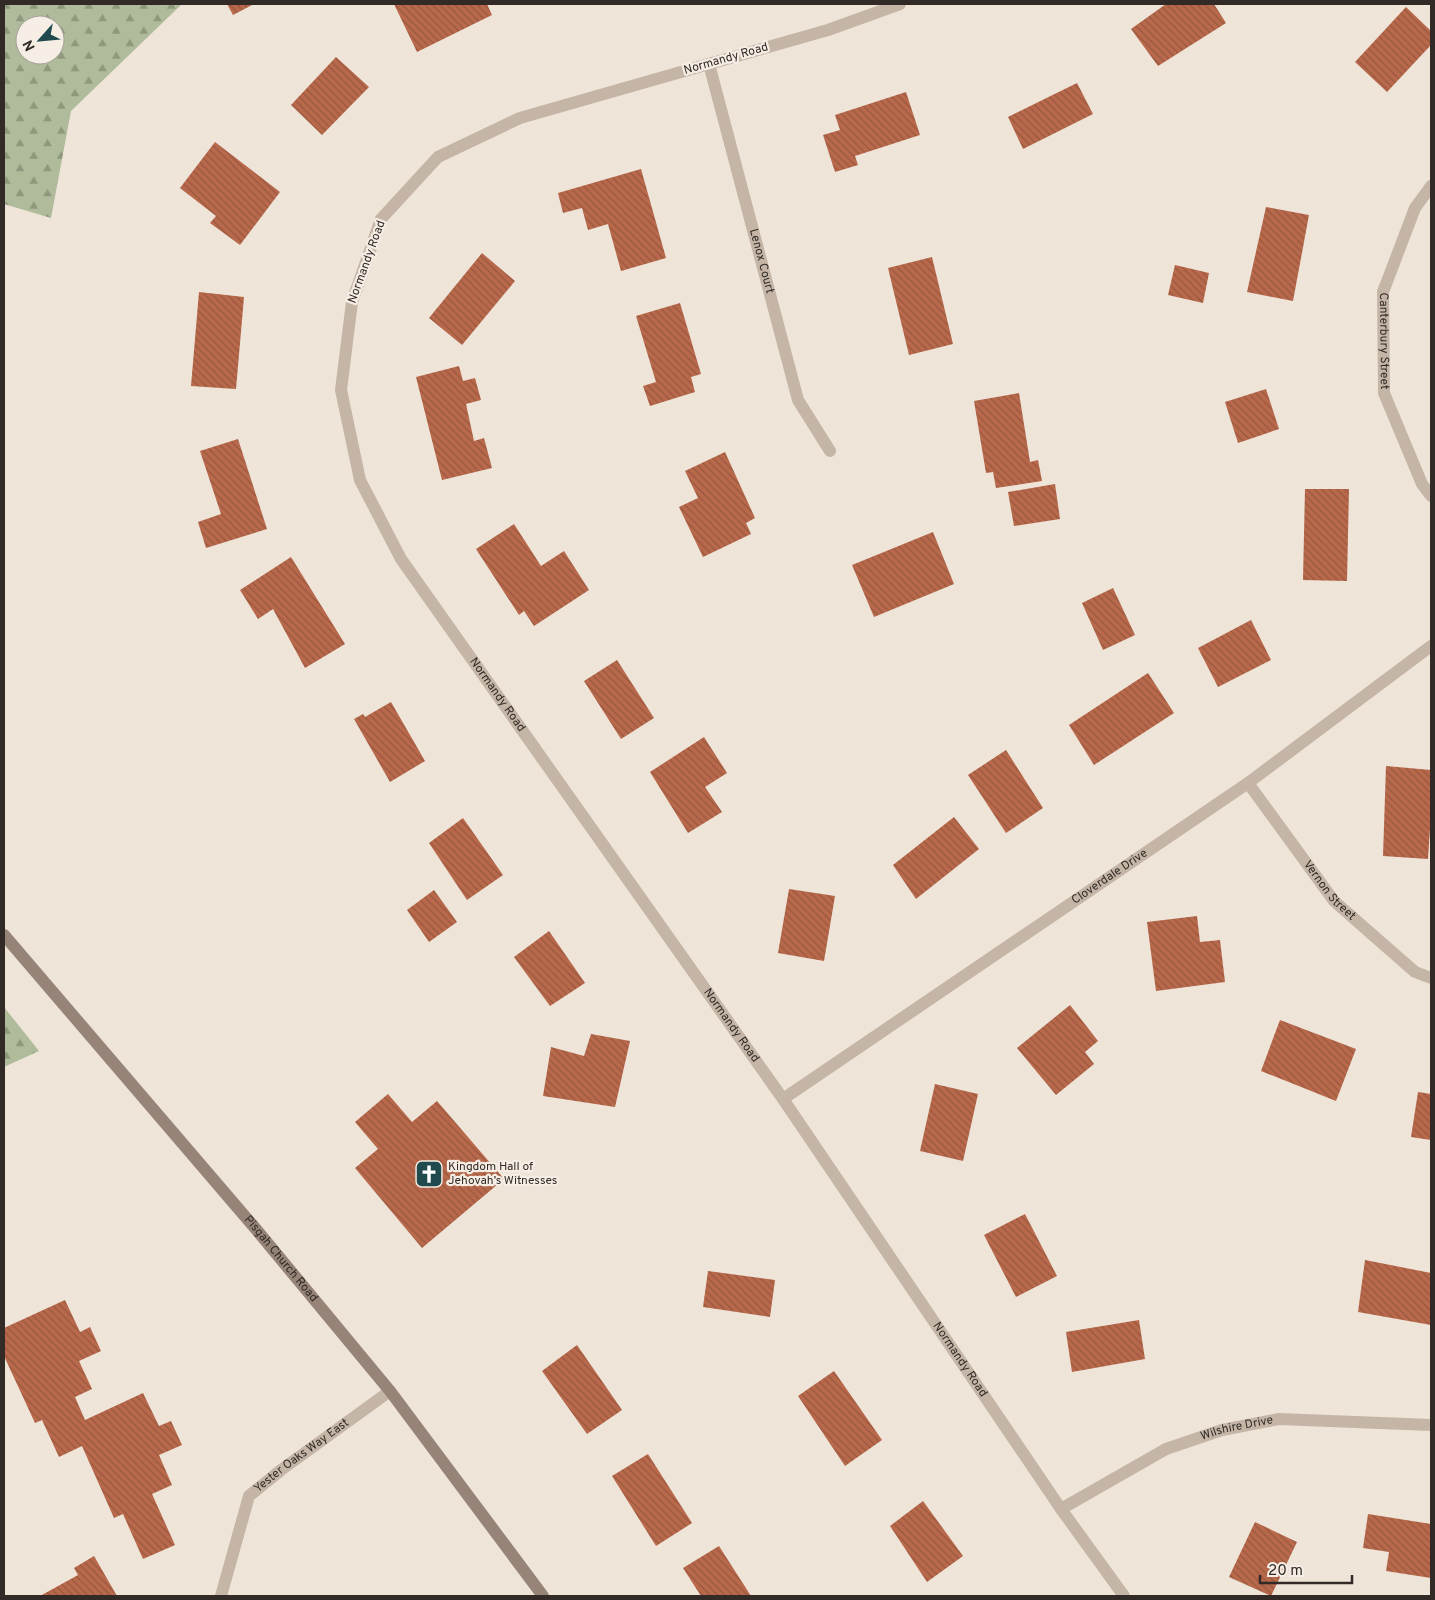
<svg xmlns="http://www.w3.org/2000/svg" width="1435" height="1600" viewBox="0 0 1435 1600" font-family="Overpass,sans-serif">
  <style>
    .forest { fill: url(#forest-firs); fill-rule: evenodd }
    .building { fill: url(#building-back-hatch) }
    .lines { fill: none; stroke-linecap: round; stroke-linejoin: round }
    .minor { stroke: #c4b5a6; stroke-width: 12 }
    .secondary { stroke: #978478; stroke-width: 12 }
    .labels { text-anchor: middle; dominant-baseline: central; stroke-width: 4.5; stroke-linejoin: round; paint-order: stroke }
    .street-label { font-size: 12px; fill: #312a26; stroke: #f6eee4 }
    .poi-label { font-size: 12px; fill: #312a26; stroke: #f6eee4; text-anchor: start }
  </style>
  <defs>
    <pattern id="forest-firs" width="22" height="20" patternUnits="userSpaceOnUse" patternTransform="scale(1.25)"><rect width="22" height="20" fill="#afbb9a"/><path d="M5 1l3.5 6h-7zM16 11l3.5 6h-7z" fill="#8f987d"/></pattern>
    <pattern id="building-back-hatch" width="6" height="6" patternUnits="userSpaceOnUse" patternTransform="scale(1.25)"><rect width="6" height="6" fill="#b9694b"/><path d="M-1 5l2 2M0 0l6 6M5-1l2 2" fill="none" stroke="#97573e"/></pattern>
  </defs>
  <rect width="100%" height="100%" fill="#eee4d8"/>
  <g class="forest">
    <path d="M4 4H182L71 111 51 218 4 204ZM25 25H55V55H25Z"/>
    <polygon points="4,1007 39,1051 4,1067"/>
  </g>
  <g class="building">
    <polygon points="227,4 254,4 233,15"/>
    <polygon points="394,4 487,4 492,15 417,52"/>
    <polygon points="1166,4 1214,4 1226,23 1158,66 1131,29"/>
    <polygon points="1406,7 1431,31 1431,45 1387,92 1355,62"/>
    <polygon points="336,57 369,87 322,135 291,105"/>
    <polygon points="1077,83 1093,114 1023,149 1008,117"/>
    <polygon points="906,92 920,135 855,156 858,165 835,172 823,135 840,130 835,115"/>
    <polygon points="215,142 280,192 240,245 210,223 216,216 180,188"/>
    <polygon points="641,169 666,258 621,271 608,224 588,230 582,208 563,213 558,193"/>
    <polygon points="1266,207 1309,215 1293,301 1247,292"/>
    <polygon points="482,253 515,281 462,345 429,318"/>
    <polygon points="932,257 953,344 909,355 888,268"/>
    <polygon points="1175,265 1209,273 1203,303 1168,295"/>
    <polygon points="199,292 244,297 236,389 191,386"/>
    <polygon points="680,303 701,374 691,377 695,392 650,406 643,386 656,382 636,316"/>
    <polygon points="459,366 463,381 475,378 481,400 466,404 474,441 484,438 492,468 442,480 416,377"/>
    <polygon points="1266,389 1279,429 1238,443 1225,402"/>
    <polygon points="1019,393 1030,462 1038,460 1042,481 996,488 993,472 986,473 974,401"/>
    <polygon points="238,439 267,529 206,548 198,522 221,514 200,451"/>
    <polygon points="725,452 755,518 746,523 751,534 703,557 679,507 698,498 685,471"/>
    <polygon points="1055,484 1060,519 1014,526 1008,492"/>
    <polygon points="1305,489 1349,489 1347,581 1303,580"/>
    <polygon points="514,524 541,566 564,551 589,590 534,626 524,611 519,615 476,549"/>
    <polygon points="933,532 954,584 874,617 852,565"/>
    <polygon points="291,557 345,644 305,668 273,609 258,619 240,590"/>
    <polygon points="1113,588 1135,635 1103,650 1082,603"/>
    <polygon points="1251,620 1271,660 1218,687 1198,648"/>
    <polygon points="617,660 654,718 621,739 584,681"/>
    <polygon points="1148,673 1174,713 1094,765 1069,725"/>
    <polygon points="391,702 425,761 390,782 354,719 363,714 365,717"/>
    <polygon points="704,737 727,773 705,787 722,812 688,833 650,772"/>
    <polygon points="1006,750 1043,808 1006,833 968,775"/>
    <polygon points="1386,766 1431,770 1431,814 1428,859 1383,856"/>
    <polygon points="954,817 979,849 916,899 893,865"/>
    <polygon points="463,818 503,875 467,900 429,843"/>
    <polygon points="789,889 835,896 824,961 778,953"/>
    <polygon points="434,890 457,922 429,942 407,910"/>
    <polygon points="1197,916 1200,942 1220,940 1225,982 1156,991 1147,922"/>
    <polygon points="549,931 585,983 550,1006 514,957"/>
    <polygon points="1070,1005 1098,1041 1085,1052 1094,1064 1056,1095 1017,1048"/>
    <polygon points="1280,1020 1356,1049 1336,1101 1261,1071"/>
    <polygon points="591,1034 630,1041 615,1107 543,1096 551,1047 584,1056"/>
    <polygon points="935,1084 978,1094 963,1161 920,1151"/>
    <polygon points="1418,1092 1431,1094 1431,1140 1411,1137"/>
    <polygon points="388,1094 412,1122 437,1101 504,1179 422,1248 355,1168 378,1149 355,1122"/>
    <polygon points="1025,1214 1057,1276 1016,1297 984,1235"/>
    <polygon points="1365,1260 1431,1273 1431,1325 1358,1312"/>
    <polygon points="708,1271 775,1280 770,1317 703,1307"/>
    <polygon points="65,1300 80,1332 90,1327 101,1351 79,1361 92,1389 75,1397 85,1420 143,1393 159,1426 171,1421 182,1445 159,1455 172,1485 152,1494 175,1545 143,1559 123,1514 114,1518 82,1446 59,1457 42,1420 35,1423 4,1356 4,1328"/>
    <polygon points="1139,1320 1145,1359 1072,1372 1066,1332"/>
    <polygon points="577,1345 622,1410 587,1434 542,1371"/>
    <polygon points="834,1371 882,1440 845,1466 798,1396"/>
    <polygon points="648,1454 692,1523 656,1546 612,1476"/>
    <polygon points="923,1501 963,1556 927,1582 890,1526"/>
    <polygon points="1368,1514 1431,1524 1431,1578 1386,1571 1389,1552 1363,1548"/>
    <polygon points="1255,1522 1297,1542 1271,1596 1229,1577"/>
    <polygon points="719,1546 751,1596 701,1596 683,1568"/>
    <polygon points="94,1556 117,1596 40,1596 78,1575 74,1568"/>
  </g>
  <g class="lines">
    <g class="minor">
      <path id="s1" d="M900 4 828 30 520 118 438 157 381 219 352 302 341 390 360 480 401 559 783 1099 1061 1509 1124 1596"/>
      <path id="s2" d="M709 64 798 400 830 451"/>
      <path id="s3" d="M1431 186 1415 208 1383 292 1384 393 1422 484 1431 496"/>
      <path id="s4" d="M1248 783 1334 901 1415 972 1431 978"/>
      <path id="s5" d="M783 1099 1248 783 1431 646"/>
      <path id="s6" d="M1061 1509 1166 1449 1222 1430 1279 1419 1431 1425"/>
      <path id="s7" d="M221 1596 249 1496 281 1470 390 1391"/>
    </g>
    <path class="secondary" id="s8" d="M4 935 255 1228 390 1391 543 1596"/>
  </g>
  <defs>
    <g id="church-square" transform="scale(1.4375)"><rect x="-9" y="-9" width="18" height="18" rx="4" fill="#204a4e" stroke="#f6eee4"/><path d="M-1.2-6h2.4v3.5h3.3v2.4h-3.3V6h-2.4V-.1h-3.3v-2.4h3.3Z" fill="#fff"/></g>
  </defs>
  <g fill-rule="evenodd">
    <use href="#church-square" x="429" y="1174"/>
  </g>
  <g class="labels">
    <g class="street-label">
      <text transform="translate(726 59) rotate(-16)">Normandy Road</text>
      <text stroke="none"><textPath href="#s2" startOffset="204">Lenox Court</textPath></text>
      <text transform="translate(367 262) rotate(-70)">Normandy Road</text>
      <text stroke="none"><textPath href="#s3" startOffset="166">Canterbury Street</textPath></text>
      <text stroke="none"><textPath href="#s1" startOffset="1096">Normandy Road</textPath></text>
      <text stroke="none"><textPath href="#s5" startOffset="395">Cloverdale Drive</textPath></text>
      <text stroke="none"><textPath href="#s4" startOffset="135">Vernon Street</textPath></text>
      <text stroke="none"><textPath href="#s1" startOffset="1501">Normandy Road</textPath></text>
      <text stroke="none"><textPath href="#s8" startOffset="426">Pisgah Church Road</textPath></text>
      <text stroke="none"><textPath href="#s1" startOffset="1906">Normandy Road</textPath></text>
      <text stroke="none"><textPath href="#s6" startOffset="195">Wilshire Drive</textPath></text>
      <text stroke="none"><textPath href="#s7" startOffset="170">Yester Oaks Way East</textPath></text>
    </g>
    <g class="poi-label">
      <text x="448" y="1167">Kingdom Hall of<tspan x="448" dy="14">Jehovah’s Witnesses</tspan></text>
    </g>
  </g>
  <rect width="1435" height="1600" fill="none" stroke="#312a26" stroke-width="10"/>
  <g transform="translate(40 40) rotate(243)"><circle r="24" fill="#f6eee4" stroke="#a7a098"/>
  <path d="M0-4L9 19L0 12L-9 19Z" fill="#204a4e"/>
  <text y="-8" font-size="14" font-weight="bold" text-anchor="middle" fill="#312a26">N</text>
  </g>
  <path d="M1260 1575v8h92v-8" fill="none" stroke="#312a26" stroke-width="2.5"/>
  <text x="1268" y="1575" font-size="15" fill="#312a26" stroke="#f6eee4" stroke-width="4" paint-order="stroke">20 m</text>
</svg>
